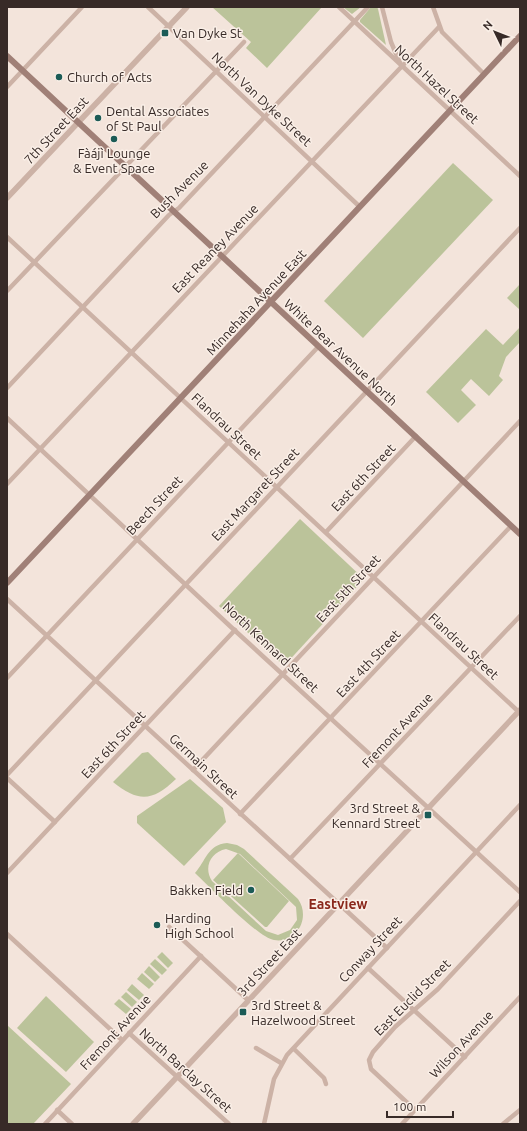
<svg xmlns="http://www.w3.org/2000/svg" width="527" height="1131" viewBox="0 0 527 1131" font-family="Ubuntu,sans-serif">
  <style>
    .green { fill: #bbc39a; fill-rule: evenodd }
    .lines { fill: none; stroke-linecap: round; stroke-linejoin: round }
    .minor { stroke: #ccb2a6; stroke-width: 4.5 }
    .tertiary { stroke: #ccb2a6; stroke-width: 5.5 }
    .secondary { stroke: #a08077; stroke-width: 6 }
    .poi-dot { fill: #1b5b56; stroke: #faefe7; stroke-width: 1.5 }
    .labels { text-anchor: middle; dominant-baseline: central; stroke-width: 3; stroke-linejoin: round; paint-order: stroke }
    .poi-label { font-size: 13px; fill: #372a27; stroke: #faefe7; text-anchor: start }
    .street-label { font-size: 13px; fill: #372a27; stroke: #faefe7 }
    .neighbourhood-label { font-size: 14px; font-weight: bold; fill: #8a281c; stroke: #faefe7 }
  </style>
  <rect width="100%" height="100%" fill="#f3e4db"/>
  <g class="green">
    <polygon points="212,7 322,7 267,68 246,48 251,42"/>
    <polygon points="343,7 361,7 352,14"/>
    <polygon points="371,7 377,7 378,9 386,45 360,22 360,20"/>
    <polygon points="453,163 493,200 363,338 324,301"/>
    <polygon points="520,284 520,310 507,298"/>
    <polygon points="520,327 520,342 506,357 499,376 503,380 489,396 471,379 461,390 476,405 458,423 426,392 486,329 503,345"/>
    <polygon points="300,519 364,579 284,666 219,606"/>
    <path d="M148 752 176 779C153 801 139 803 113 782L142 753Z"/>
    <polygon points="190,779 223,808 226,822 184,866 137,823 137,816"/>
    <path d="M227 843 237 845 244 849 298 899C311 917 297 944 274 940 258 938 210 887 195 873 206 861 207 845 227 843ZM226 849 240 854 296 907 297 920 290 930 278 935 266 931 212 881C203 867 211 852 226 849Z"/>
    <polygon points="238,853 289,901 267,927 265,927 213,880"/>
    <polygon points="162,952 173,963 168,968 157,957"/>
    <polygon points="155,959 167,970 162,975 150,964"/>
    <polygon points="149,966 160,977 155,982 144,972"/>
    <polygon points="142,973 154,984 149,989 137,979"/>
    <polygon points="132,984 144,995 139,1000 127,990"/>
    <polygon points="126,992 137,1002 132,1007 121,997"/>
    <polygon points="46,996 94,1042 66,1072 17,1028"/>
    <polygon points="119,999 131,1009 126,1014 114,1004"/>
    <polygon points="7,1025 71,1084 33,1124 7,1124"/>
  </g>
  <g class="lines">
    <g class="minor">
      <polyline points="148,7 360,207"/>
      <polyline points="339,7 520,176"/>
      <polyline points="382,7 391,42 400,63"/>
      <polyline points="433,7 442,32 484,74"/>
      <polyline points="7,87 82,7"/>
      <polyline points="7,237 520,713"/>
      <polyline points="7,291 244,42"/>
      <polyline points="7,388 169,215 179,208 368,7"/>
      <polyline points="7,418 231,627 520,892"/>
      <polyline points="7,484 439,27"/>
      <polyline points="326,532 416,436"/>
      <polyline points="7,599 387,948"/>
      <polyline points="7,678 318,347"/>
      <polyline points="193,770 520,421"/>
      <polyline points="7,775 520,228"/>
      <polyline points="7,778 55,822"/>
      <polyline points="240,814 511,526"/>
      <polyline points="290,859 520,616"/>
      <polyline points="7,873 235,630"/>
      <polyline points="169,927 248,1000"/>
      <polyline points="7,934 122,1040"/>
      <polyline points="368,968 465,1057"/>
      <polyline points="129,1033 229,1124"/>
      <polyline points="256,1048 281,1063"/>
      <polyline points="294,1049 324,1078 326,1084"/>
      <polyline points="57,1110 72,1124"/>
      <polyline points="415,1110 371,1069 369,1060 373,1052 395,1027 438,989 520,901"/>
      <polyline points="45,1124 201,956"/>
      <polyline points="264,1124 274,1079 287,1055 520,805"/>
      <polyline points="402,1124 520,997"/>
      <polyline points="503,1124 520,1110"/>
    </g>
    <g class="tertiary">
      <polyline points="7,198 187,7"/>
      <polyline points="133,1124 520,710"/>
    </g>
    <g class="secondary">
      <polyline points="7,56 520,534"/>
      <polyline points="7,583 520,36"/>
    </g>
  </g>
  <g class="poi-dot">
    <rect x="161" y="29" width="8" height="8" rx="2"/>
    <circle cx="59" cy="77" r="4"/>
    <circle cx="98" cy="118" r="4"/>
    <circle cx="114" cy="139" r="4"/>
    <rect x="424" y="811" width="8" height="8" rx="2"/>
    <circle cx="251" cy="890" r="4"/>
    <circle cx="157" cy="925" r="4"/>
    <rect x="239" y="1008" width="8" height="8" rx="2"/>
  </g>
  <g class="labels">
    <g class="poi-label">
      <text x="173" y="33">Van Dyke St</text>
      <text x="67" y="77">Church of Acts</text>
      <text x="106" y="111">Dental Associates<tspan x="106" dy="15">of St Paul</tspan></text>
      <text x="114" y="153" text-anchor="middle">Fàájì Lounge<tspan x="114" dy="15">&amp; Event Space</tspan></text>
      <text x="420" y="808" text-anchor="end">3rd Street &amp;<tspan x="420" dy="15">Kennard Street</tspan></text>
      <text x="243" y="890" text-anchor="end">Bakken Field</text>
      <text x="165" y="918">Harding<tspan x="165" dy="15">High School</tspan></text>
      <text x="251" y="1005">3rd Street &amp;<tspan x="251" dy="15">Hazelwood Street</tspan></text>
    </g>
    <g class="street-label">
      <text transform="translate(437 84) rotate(43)">North Hazel Street</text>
      <text transform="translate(262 99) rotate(43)">North Van Dyke Street</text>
      <text transform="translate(56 130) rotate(-47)">7th Street East</text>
      <text transform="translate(179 189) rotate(-45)">Bush Avenue</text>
      <text transform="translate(215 248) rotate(-46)">East Reaney Avenue</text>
      <text transform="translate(256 302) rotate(-47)">Minnehaha Avenue East</text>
      <text transform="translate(341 352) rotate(43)">White Bear Avenue North</text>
      <text transform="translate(227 426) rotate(43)">Flandrau Street</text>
      <text transform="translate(363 477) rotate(-47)">East 6th Street</text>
      <text transform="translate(255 494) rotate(-47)">East Margaret Street</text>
      <text transform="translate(154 505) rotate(-47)">Beech Street</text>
      <text transform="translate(348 588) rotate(-47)">East 5th Street</text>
      <text transform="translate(464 646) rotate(43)">Flandrau Street</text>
      <text transform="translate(271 647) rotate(43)">North Kennard Street</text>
      <text transform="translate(368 663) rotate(-47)">East 4th Street</text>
      <text transform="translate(397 730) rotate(-47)">Fremont Avenue</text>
      <text transform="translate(113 744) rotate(-47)">East 6th Street</text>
      <text transform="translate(204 766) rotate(43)">Germain Street</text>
      <text transform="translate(370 949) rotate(-47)">Conway Street</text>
      <text transform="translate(269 962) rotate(-47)">3rd Street East</text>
      <text transform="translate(412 997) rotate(-45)">East Euclid Street</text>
      <text transform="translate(115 1032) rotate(-47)">Fremont Avenue</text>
      <text transform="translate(461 1044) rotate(-47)">Wilson Avenue</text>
      <text transform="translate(186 1070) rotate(42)">North Barclay Street</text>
    </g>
    <g class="neighbourhood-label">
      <text x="338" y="904">Eastview</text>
    </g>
  </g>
  <rect width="527" height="1131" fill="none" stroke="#372a27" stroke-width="16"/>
  <g transform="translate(495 32) rotate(313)" stroke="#faefe7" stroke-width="3" paint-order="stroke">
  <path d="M0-3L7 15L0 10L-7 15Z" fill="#372a27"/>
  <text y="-6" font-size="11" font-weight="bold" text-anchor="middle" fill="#372a27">N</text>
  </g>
  <path d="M387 1111v6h66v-6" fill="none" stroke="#372a27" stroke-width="2"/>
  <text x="393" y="1111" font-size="12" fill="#372a27" stroke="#faefe7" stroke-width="3" paint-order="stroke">100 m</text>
</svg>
